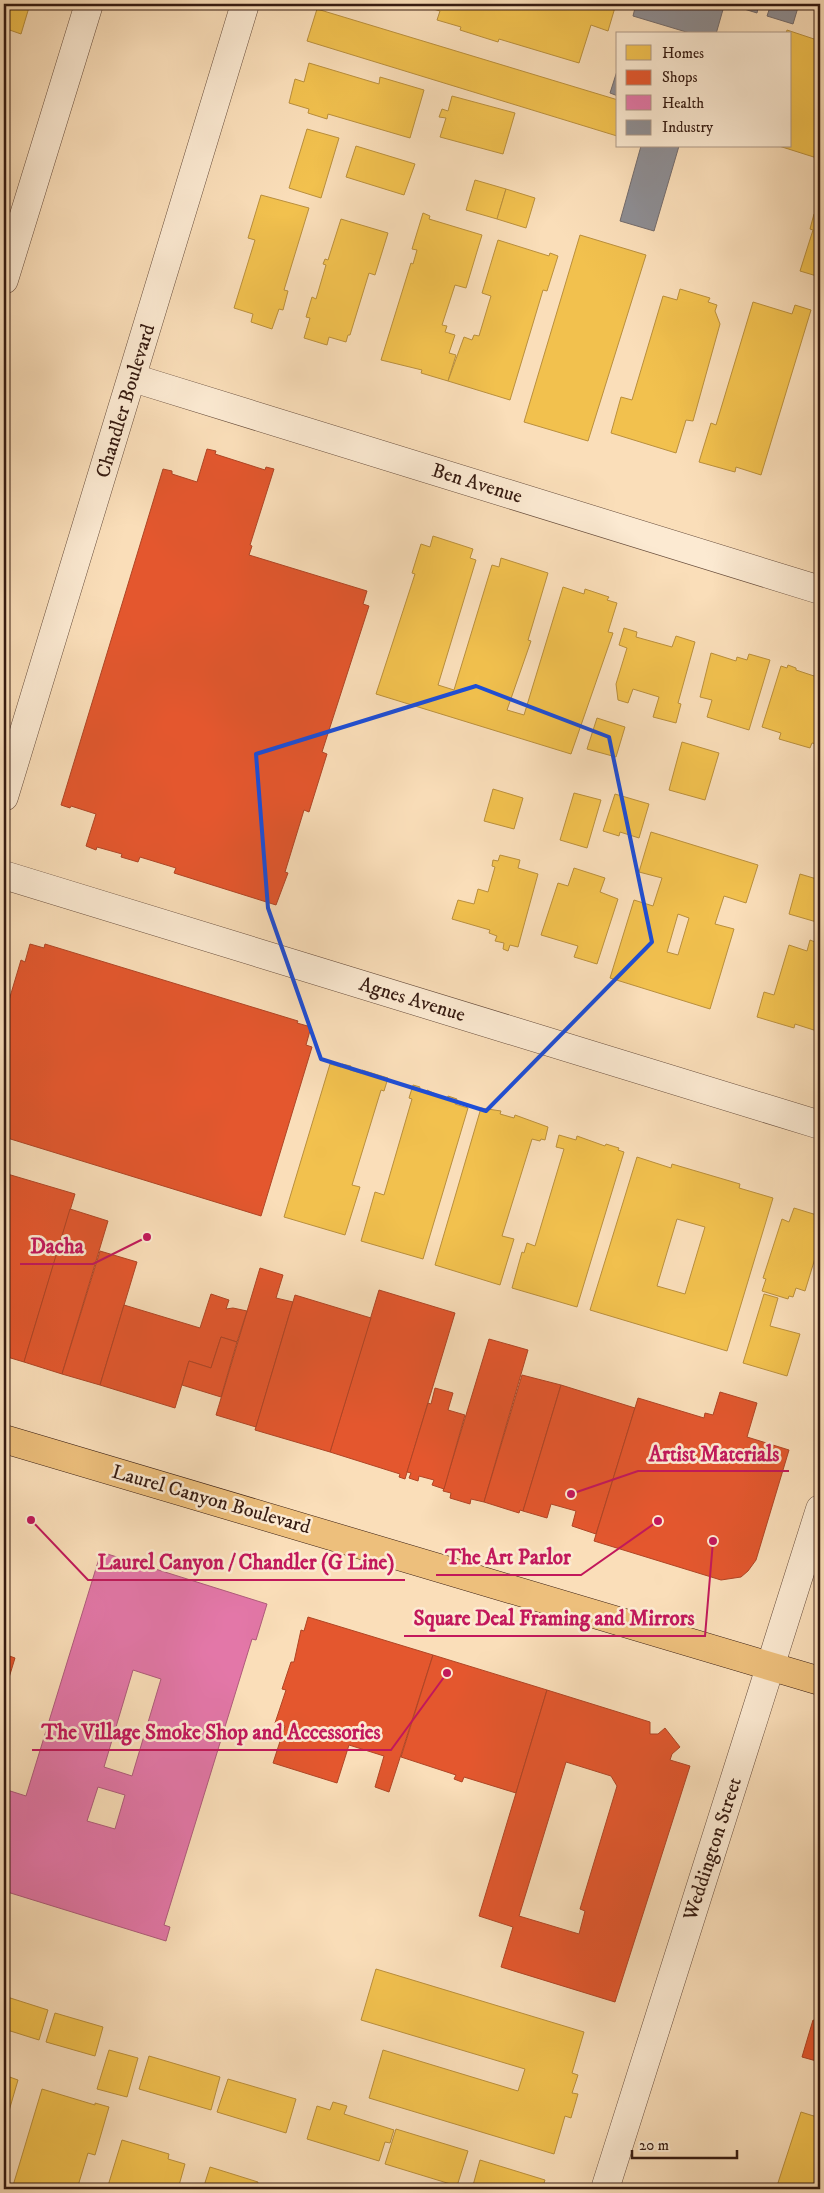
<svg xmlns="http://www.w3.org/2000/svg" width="824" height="2193" viewBox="0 0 824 2193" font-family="'IM FELL DW Pica',serif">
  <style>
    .homes { fill: #f2c14e; stroke: #ba8f3c; fill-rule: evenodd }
    .shops { fill: #e4572e; stroke: #b04525; fill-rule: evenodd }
    .health { fill: #e377a8; stroke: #af5b7b; fill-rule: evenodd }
    .industry { fill: #8d8d92; stroke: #736b6b }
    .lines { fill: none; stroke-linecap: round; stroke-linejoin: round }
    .minor-casing { stroke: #674c3b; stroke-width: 29 }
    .major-casing { stroke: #361b11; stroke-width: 29 }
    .minor { stroke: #fcead2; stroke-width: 28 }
    .major { stroke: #edbf7c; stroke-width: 28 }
    .marked { fill: none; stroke: #1d4ed8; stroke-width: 4; stroke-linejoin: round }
    .labels { text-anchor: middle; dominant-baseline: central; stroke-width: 5; stroke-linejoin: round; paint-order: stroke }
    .street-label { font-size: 20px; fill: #361b11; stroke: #fcead2 }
    .leader { fill: none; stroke: #c2185b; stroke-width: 2 }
    .callout-dot { fill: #c2185b; stroke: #fcead2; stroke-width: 2 }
    .callout-label { font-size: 21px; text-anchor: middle; font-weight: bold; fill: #c2185b; stroke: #fcead2; stroke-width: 5; stroke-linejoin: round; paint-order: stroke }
  </style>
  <rect width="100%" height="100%" fill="#fadeb9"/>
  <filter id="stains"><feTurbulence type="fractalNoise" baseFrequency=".004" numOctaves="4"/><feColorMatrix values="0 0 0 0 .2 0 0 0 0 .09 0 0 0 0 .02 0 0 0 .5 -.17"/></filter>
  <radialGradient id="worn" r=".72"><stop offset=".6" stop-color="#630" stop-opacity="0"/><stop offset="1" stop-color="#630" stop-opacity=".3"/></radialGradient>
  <g class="homes">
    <polygon points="4,4 30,4 21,34 4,28"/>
    <polygon points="417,4 542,4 549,6 550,4 616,4 608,31 591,25 579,63 499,39 498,42 460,30 461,27 437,20 440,11"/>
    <polygon points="317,9 618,100 617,136 307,41"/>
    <polygon points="787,30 820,41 820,159 779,146 790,146 790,34 786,34"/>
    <polygon points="309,63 379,84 380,77 424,90 410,138 328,114 327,119 308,113 309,109 289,103 295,79 304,82"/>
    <polygon points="452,96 515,113 503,154 440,137 446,118 439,117 442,109 448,111"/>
    <polygon points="307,129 339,138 321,198 289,188"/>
    <polygon points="356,146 415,164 404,195 346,177"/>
    <polygon points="475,180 506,189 497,219 466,210"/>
    <polygon points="506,189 535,198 526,228 497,219"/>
    <polygon points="261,195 309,208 284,290 288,291 283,310 279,309 272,329 251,322 253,314 234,308 255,240 248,238"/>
    <polygon points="423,213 430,216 429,219 482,235 466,288 455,285 442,325 447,326 445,332 455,335 449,353 456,355 448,381 421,373 422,370 381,360 411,263 413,264 417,250 412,249"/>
    <polygon points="814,214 820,215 820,277 800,271 813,230 810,229"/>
    <polygon points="341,219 388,233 375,275 369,273 350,335 348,335 346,342 329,337 327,345 304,338 310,318 306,317 312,297 316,299 326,265 323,264 325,259 328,260"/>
    <polygon points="580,235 646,255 588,441 524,422"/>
    <polygon points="498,240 549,256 550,253 558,256 547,291 543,290 510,400 448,381 464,337 472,340 474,335 479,336 491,296 482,293"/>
    <polygon points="680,289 710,298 708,302 717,305 715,311 720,324 693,421 686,420 676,453 611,433 621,397 632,400 663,296 677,300"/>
    <polygon points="753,302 792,314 795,305 811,310 761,475 736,467 735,472 699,462 711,423 716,425"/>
    <polygon points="433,536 473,549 470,558 476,560 438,685 454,690 492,565 499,567 501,558 548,573 528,640 531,641 507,710 524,715 563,587 584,594 585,589 609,597 607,600 617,603 608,632 613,633 571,754 376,694 415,574 412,573 421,544 430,547"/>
    <polygon points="624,628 637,632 636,637 672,647 676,636 695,642 678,703 681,704 676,723 653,717 659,697 633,689 628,703 618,700 616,684 627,648 619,645"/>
    <polygon points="711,653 736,661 737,657 747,660 749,654 770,660 749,730 707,717 712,700 700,697"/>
    <polygon points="788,665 796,668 796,670 820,678 820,741 817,744 812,743 810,748 779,739 781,733 762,727 781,666 787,668"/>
    <polygon points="597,718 625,727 616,757 587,749"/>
    <polygon points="682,742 719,753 705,800 669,790"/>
    <polygon points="493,789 523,798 514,829 484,821"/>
    <polygon points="574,793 601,800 587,848 560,840"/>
    <polygon points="615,794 649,804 639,838 620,832 619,836 603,831"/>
    <path d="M651 832 758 865 746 903 724 896 715 924 734 929 710 1009 610 978 634 900 653 906 662 878 639 872ZM678 914 689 918 678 955 667 952Z"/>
    <polygon points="500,855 520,860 518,868 538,874 518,947 510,945 508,951 503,949 504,943 495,941 497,936 489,933 490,930 452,919 458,900 474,904 478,889 488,892 495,867 492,866 493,860 498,861"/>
    <polygon points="574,868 605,878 600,892 618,899 597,964 574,957 578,946 541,935 558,883 568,886"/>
    <polygon points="800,874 820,880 820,923 789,914"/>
    <polygon points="810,940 820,944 820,1032 795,1024 794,1028 757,1017 764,992 774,995 789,945 807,951"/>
    <polygon points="330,1064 341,1067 342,1064 351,1066 350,1070 361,1073 362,1070 388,1078 384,1091 381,1090 352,1185 360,1187 345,1235 284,1217"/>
    <polygon points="413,1085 420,1087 419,1091 426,1093 427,1090 447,1099 448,1096 457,1099 455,1104 468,1108 423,1259 361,1241 375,1192 384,1195 412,1099 409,1098"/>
    <polygon points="481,1108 501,1111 500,1114 514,1118 515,1115 548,1127 545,1140 541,1139 540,1141 532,1139 502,1236 514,1239 500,1285 435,1265"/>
    <polygon points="559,1135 576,1140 577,1136 605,1146 606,1144 619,1148 618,1150 624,1152 577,1307 512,1288 522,1252 524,1253 527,1243 535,1246 564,1149 556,1147"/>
    <path d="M637 1157 671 1168 672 1164 740 1184 739 1188 773 1198 727 1351 590 1310ZM677 1219 705 1227 685 1294 657 1286Z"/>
    <polygon points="794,1208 820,1216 816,1230 820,1232 820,1242 805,1291 796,1288 793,1297 789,1296 788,1299 762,1291 766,1279 763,1278 782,1219 789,1222"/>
    <polygon points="764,1294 778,1298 770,1326 800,1334 787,1376 743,1363"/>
    <polygon points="376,1969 584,2032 572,2073 578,2075 572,2093 578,2094 571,2118 565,2116 554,2154 369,2098 383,2050 518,2091 525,2069 361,2020"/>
    <polygon points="4,1996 48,2010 39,2040 4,2029"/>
    <polygon points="55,2013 103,2027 95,2056 46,2042"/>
    <polygon points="109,2050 138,2058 127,2097 97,2089"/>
    <polygon points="149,2056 220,2077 211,2110 139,2089"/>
    <polygon points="4,2075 18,2080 4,2128"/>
    <polygon points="228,2079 296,2099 286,2133 217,2112"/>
    <polygon points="42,2089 95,2105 95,2103 109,2107 95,2155 88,2153 77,2189 12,2189"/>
    <polygon points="333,2102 347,2106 344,2114 394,2130 390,2143 385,2142 379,2161 307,2139 317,2106 330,2110"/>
    <polygon points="801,2112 820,2118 820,2189 776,2189"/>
    <polygon points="396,2129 468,2151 457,2186 385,2164"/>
    <polygon points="122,2140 169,2154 168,2159 185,2164 178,2189 107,2189"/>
    <polygon points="480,2160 545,2180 542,2189 472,2189"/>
    <polygon points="210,2167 258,2182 257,2187 266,2189 203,2189"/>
  </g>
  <g class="shops">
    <polygon points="207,449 216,451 215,454 265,470 266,467 274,469 250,545 252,546 249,555 367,591 363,604 369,606 322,752 327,754 309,812 304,810 285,872 288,873 276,905 174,873 176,868 140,857 138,862 121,857 122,854 97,847 96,850 86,846 96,814 71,806 70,808 61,805 163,469 172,471 172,474 197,482"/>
    <polygon points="30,944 44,948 45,944 298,1021 297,1023 311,1027 306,1045 312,1047 261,1216 4,1137 4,1017 21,960 25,962"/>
    <polygon points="4,1173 75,1194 24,1362 4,1356"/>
    <polygon points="70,1209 108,1221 62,1374 24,1362"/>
    <polygon points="100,1251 137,1262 100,1385 62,1374"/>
    <polygon points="260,1268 283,1275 276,1298 293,1302 256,1427 216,1415"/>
    <polygon points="379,1290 455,1313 405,1479 399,1477 400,1474 330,1452"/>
    <polygon points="211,1294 229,1300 226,1309 233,1308 247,1311 237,1342 221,1337 211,1368 189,1361 175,1408 100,1385 124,1305 200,1328"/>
    <polygon points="295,1295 371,1318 330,1452 255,1430"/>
    <polygon points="221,1337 237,1342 221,1397 182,1385 189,1361 211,1368"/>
    <polygon points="489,1339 528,1350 484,1502 471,1499 470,1504 450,1498 451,1493 443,1491"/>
    <polygon points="522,1375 561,1385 523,1511 520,1510 519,1513 484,1502"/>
    <polygon points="561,1385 635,1408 596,1534 572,1526 576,1511 551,1504 547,1518 523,1511"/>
    <polygon points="435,1388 453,1393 448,1410 465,1415 444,1489 432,1485 434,1480 419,1476 418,1481 409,1478 411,1473 407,1472 428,1403 431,1404"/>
    <polygon points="720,1392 757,1403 747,1437 789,1450 756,1560 748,1571 741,1577 721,1580 594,1541 638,1398 704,1418 705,1413 713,1415"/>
    <polygon points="308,1617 433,1655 389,1792 375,1787 384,1756 349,1745 337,1783 273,1763 285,1726 275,1723 286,1690 282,1689 291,1662 294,1662 301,1630 304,1631"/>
    <polygon points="4,1654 15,1658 4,1694"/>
    <polygon points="433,1655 547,1690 516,1793 464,1777 462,1782 454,1779 456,1775 401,1757"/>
    <path d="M547 1690 650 1722V1734H658L665 1728 680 1747 672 1754 670 1760 690 1766 615 2002 501 1967 513 1927 479 1916ZM566 1762 611 1776 617 1786 580 1909 585 1911 579 1934 519 1916Z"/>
    <polygon points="813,2020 820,2022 820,2062 802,2057"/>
  </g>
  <path class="health" d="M101 1552 267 1604 256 1640 252 1639 164 1925 170 1927 166 1941 4 1891V1789L26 1796ZM133 1670 161 1679 132 1776 104 1767ZM98 1787 125 1795 115 1829 87 1821Z"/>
  <g class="industry">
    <polygon points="636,4 716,4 724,6 716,34 693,34 633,16"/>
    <polygon points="728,4 759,4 757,13"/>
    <polygon points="771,4 799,4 793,24 767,16"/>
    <polygon points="618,68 618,96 610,93"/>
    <polygon points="641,146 679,146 654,231 620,221"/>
  </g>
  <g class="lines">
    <g class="minor-casing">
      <g id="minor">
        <polyline points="4,280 89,4"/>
        <polyline points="133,378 820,590"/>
        <polyline points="4,797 245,4"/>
        <polyline points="4,875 820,1125"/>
        <polyline points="605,2189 820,1509"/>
      </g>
    </g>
    <g class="major-casing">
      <polyline id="major" points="4,1439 820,1681"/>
    </g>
    <use href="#minor" class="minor"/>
    <use href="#major" class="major"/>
  </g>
  <path class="marked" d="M476 686 609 737 652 942 486 1111 321 1059 268 908 256 754Z"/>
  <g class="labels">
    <g class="street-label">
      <text transform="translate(126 401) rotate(-73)">Chandler Boulevard</text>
      <text transform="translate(477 484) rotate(17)">Ben Avenue</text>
      <text transform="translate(412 1000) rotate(17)">Agnes Avenue</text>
      <text transform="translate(211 1500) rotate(16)">Laurel Canyon Boulevard</text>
      <text transform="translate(713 1849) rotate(-72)">Weddington Street</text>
    </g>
  </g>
  <path class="leader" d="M147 1237L93 1264H20M571 1494L638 1471H789M658 1521L581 1575H436M31 1520L88 1580H405M713 1541L705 1636H404M447 1673L391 1750H32"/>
  <g class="callout-dot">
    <circle cx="147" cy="1237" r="5"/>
    <circle cx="571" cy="1494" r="5"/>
    <circle cx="658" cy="1521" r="5"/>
    <circle cx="31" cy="1520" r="5"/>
    <circle cx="713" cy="1541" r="5"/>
    <circle cx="447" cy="1673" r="5"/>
  </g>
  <g class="callout-label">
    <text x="57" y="1253">Dacha</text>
    <text x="714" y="1461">Artist Materials</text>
    <text x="508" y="1564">The Art Parlor</text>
    <text x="246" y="1569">Laurel Canyon / Chandler (G Line)</text>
    <text x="554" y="1625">Square Deal Framing and Mirrors</text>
    <text x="211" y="1739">The Village Smoke Shop and Accessories</text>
  </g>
  <rect width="824" height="2193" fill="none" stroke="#fadeb9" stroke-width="20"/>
  <rect x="5" y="5" width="814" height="2183" fill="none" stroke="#361b11" stroke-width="2.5"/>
  <rect x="10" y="10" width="804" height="2173" fill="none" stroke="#361b11"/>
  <rect x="616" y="32" width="175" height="115" fill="#fcead2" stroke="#ad9785"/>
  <rect x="626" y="45" width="25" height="15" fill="#f2c14e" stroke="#ad9785"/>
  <text x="662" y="58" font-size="15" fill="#361b11">Homes</text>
  <rect x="626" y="70" width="25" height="15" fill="#e4572e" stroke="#ad9785"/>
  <text x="662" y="82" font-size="15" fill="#361b11">Shops</text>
  <rect x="626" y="95" width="25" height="15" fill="#e377a8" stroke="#ad9785"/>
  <text x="662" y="108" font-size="15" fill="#361b11">Health</text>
  <rect x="626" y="120" width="25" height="15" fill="#8d8d92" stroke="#ad9785"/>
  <text x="662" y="132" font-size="15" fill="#361b11">Industry</text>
  <path d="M632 2150v8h105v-8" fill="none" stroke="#361b11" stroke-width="2.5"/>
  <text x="639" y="2150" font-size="15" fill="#361b11" stroke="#fcead2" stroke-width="4" paint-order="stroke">20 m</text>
  <rect width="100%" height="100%" filter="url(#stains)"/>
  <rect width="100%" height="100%" fill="url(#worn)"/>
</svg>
